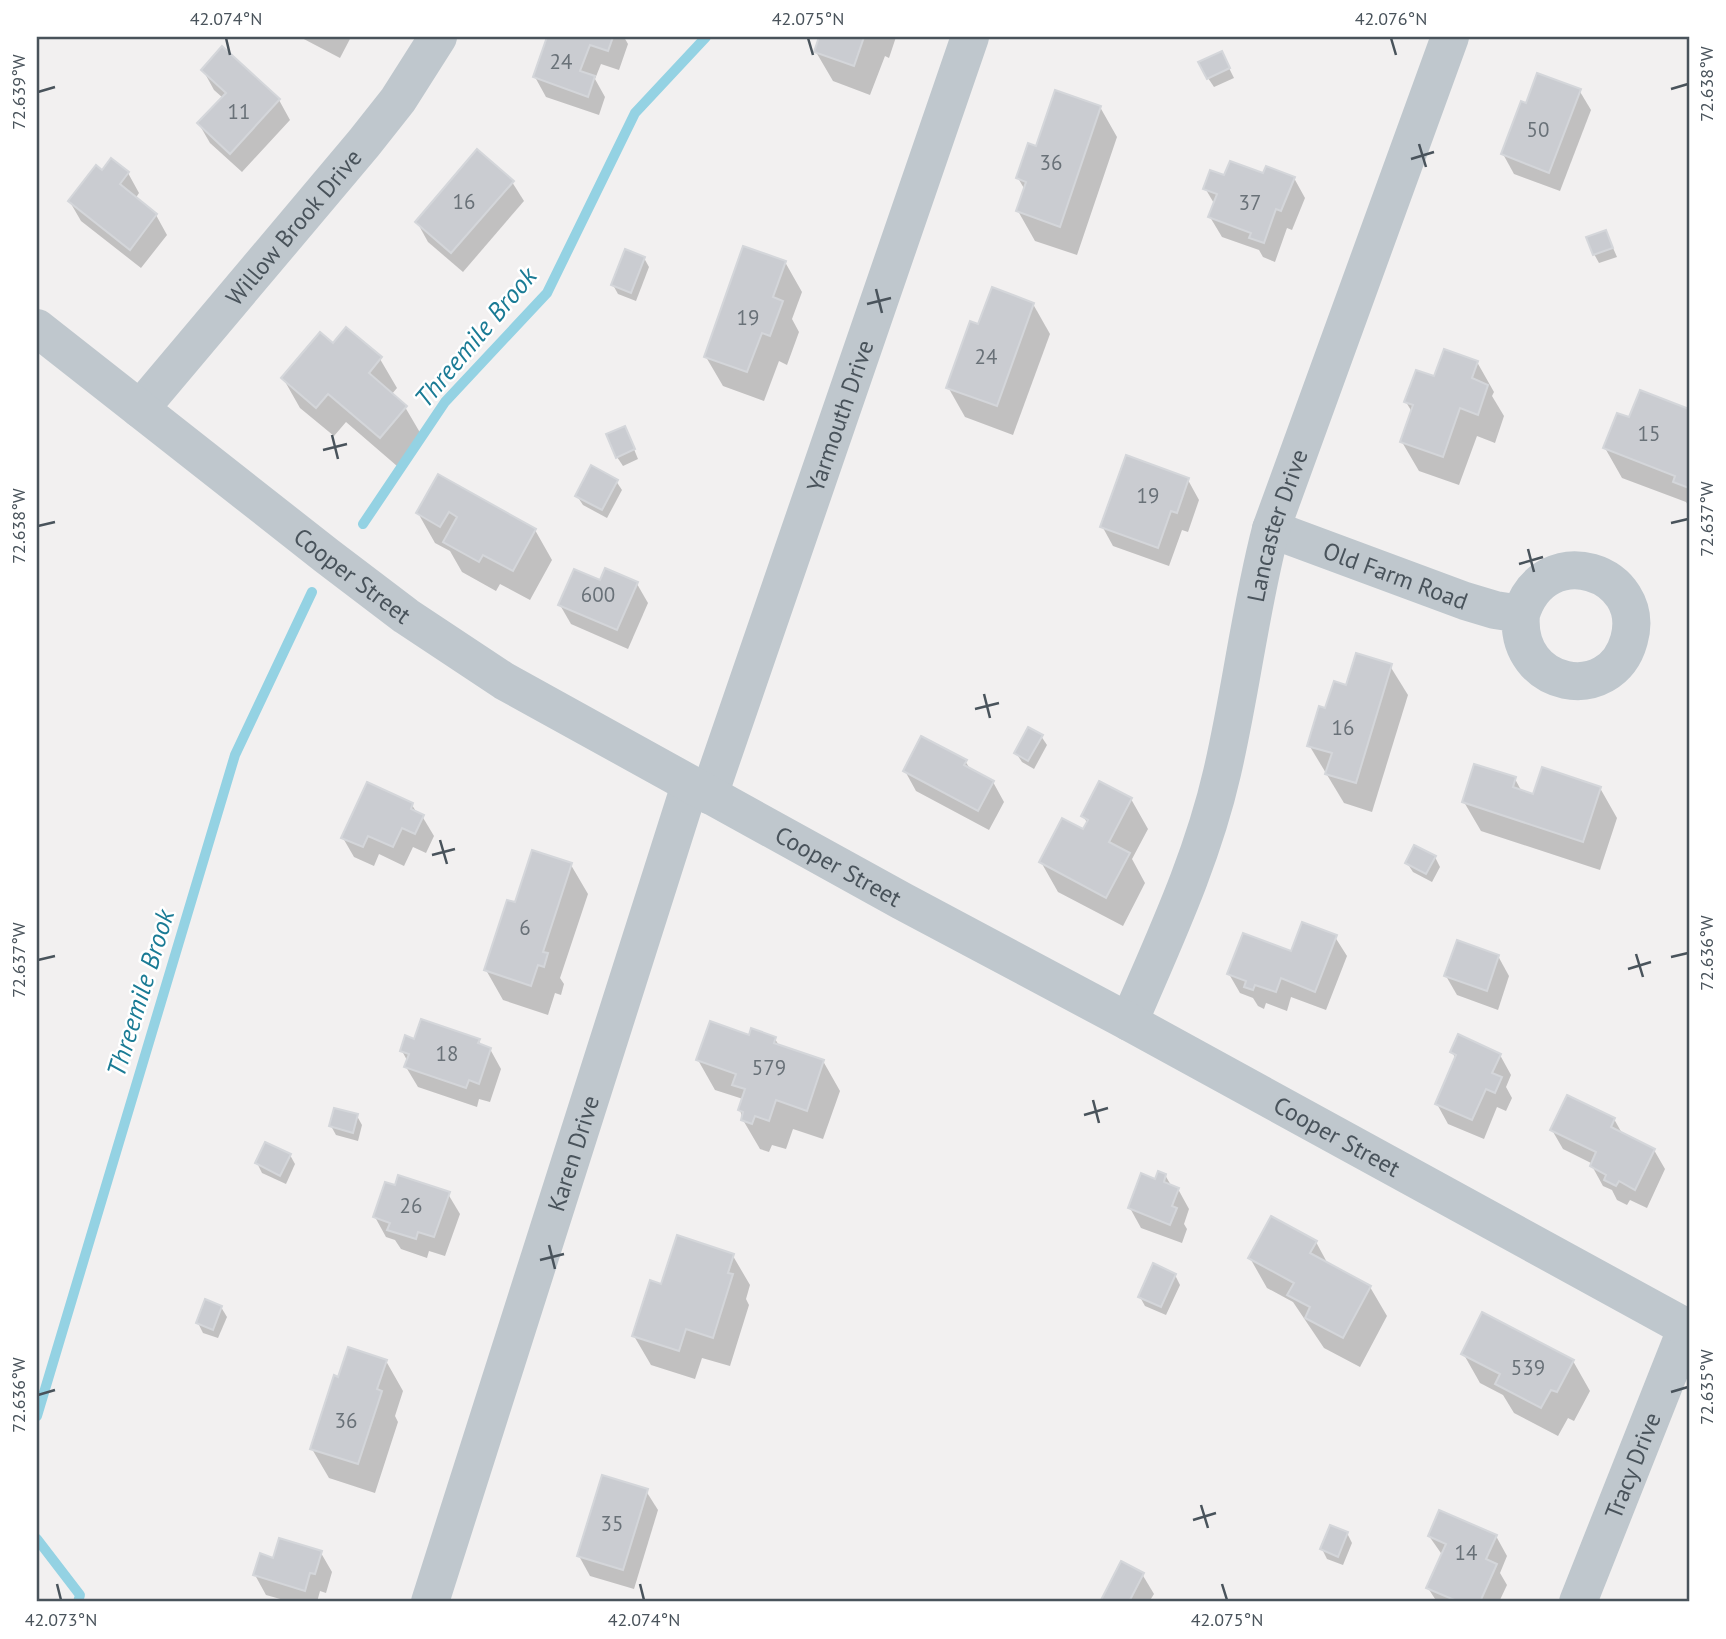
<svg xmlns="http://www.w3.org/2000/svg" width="1726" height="1639" viewBox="0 0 1726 1639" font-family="'PT Sans',sans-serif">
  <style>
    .shadow { fill: #0003 }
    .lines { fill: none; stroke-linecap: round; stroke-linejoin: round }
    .stream { stroke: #94d2e3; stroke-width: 10 }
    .building { fill: #caccd1; stroke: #d4d6da; stroke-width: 2 }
    .minor { stroke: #bfc7cd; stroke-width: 38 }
    .tertiary { stroke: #bfc7cd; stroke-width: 38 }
    .ticks { fill: none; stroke: #49535b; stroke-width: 2.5 }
    .labels { text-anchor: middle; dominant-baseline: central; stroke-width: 5; stroke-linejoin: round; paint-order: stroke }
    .number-label { font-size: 21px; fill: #697178 }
    .street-label { font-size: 24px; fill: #49535b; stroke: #fff }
    .water-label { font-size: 26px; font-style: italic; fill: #1a7b95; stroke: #fff }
    .neatline { fill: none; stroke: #49535b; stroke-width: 2.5 }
    .ticks-label { font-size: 18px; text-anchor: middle; fill: #49535b }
  </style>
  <rect width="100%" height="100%" fill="#f2f0f0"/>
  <g class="shadow">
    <polygon points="300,37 351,37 340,58"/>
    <polygon points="549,37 624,37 628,44 619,70 601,64 595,79 605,97 599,115 546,97 535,77"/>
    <polygon points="821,37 896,37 889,58 885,56 870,95 833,81 816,52"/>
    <polygon points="222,49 279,100 290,120 242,172 210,143 199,124 223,98 214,90 203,70"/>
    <polygon points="1226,62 1234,78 1214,87 1208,78"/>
    <polygon points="1579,90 1591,110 1560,191 1514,174 1503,154 1527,106"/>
    <polygon points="1100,107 1117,137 1077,255 1035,241 1018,211 1025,190 1018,178 1037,148"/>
    <polygon points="103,172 128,173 139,193 135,199 156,215 167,235 141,268 81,221 70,202"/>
    <polygon points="1264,176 1294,178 1305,198 1292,230 1287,228 1275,262 1263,257 1259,250 1222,237 1210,217 1215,205 1205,188"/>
    <polygon points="512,182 524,201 463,272 428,242 417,222"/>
    <polygon points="1606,232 1617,257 1599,263 1594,254"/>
    <polygon points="644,258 649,267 636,301 618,294 613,285"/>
    <polygon points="785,262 802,292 792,319 799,332 787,365 779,361 764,401 723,386 706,357"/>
    <polygon points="1033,304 1050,334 1013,435 965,417 948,387 979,326"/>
    <polygon points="333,345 380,359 397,388 391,395 405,407 422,436 397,466 346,422 334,436 300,408 283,378"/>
    <polygon points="1477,362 1494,392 1492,396 1504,416 1495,443 1477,436 1459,485 1419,471 1402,442 1412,412 1406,402 1435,378"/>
    <polygon points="1641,392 1689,411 1689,507 1686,502 1622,478 1605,448 1630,420"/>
    <polygon points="629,437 638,459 623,466 617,457"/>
    <polygon points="438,476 535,530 552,560 530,600 500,584 496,591 462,572 450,551 435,543 418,513"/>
    <polygon points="1188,480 1199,500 1188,532 1182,530 1169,566 1113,546 1102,526"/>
    <polygon points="616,481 622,490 607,518 583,505 577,496"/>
    <polygon points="637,584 648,603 628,649 571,624 560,605"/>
    <polygon points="1390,666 1408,695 1372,812 1344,803 1309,745 1326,710 1348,687"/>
    <polygon points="1041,736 1047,745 1034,769 1022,762 1016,753"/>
    <polygon points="965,761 971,770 993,782 1004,802 989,830 916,791 905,771"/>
    <polygon points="1515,779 1522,792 1534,796 1600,788 1617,818 1600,870 1481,831 1464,802"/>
    <polygon points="1131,799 1148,829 1132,859 1145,883 1123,926 1058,892 1041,862 1084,831 1088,824 1083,816"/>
    <polygon points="412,805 417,813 422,816 434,836 426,853 413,847 404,866 379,854 374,866 354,857 343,838"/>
    <polygon points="1435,857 1440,867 1432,882 1413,872 1407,863"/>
    <polygon points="571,865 588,894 560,978 564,984 561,995 555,993 548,1015 503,1000 486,970 516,905"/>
    <polygon points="1335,937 1347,956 1326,1010 1291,997 1287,1011 1266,1003 1264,1009 1258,1006 1253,998 1240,993 1229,974"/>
    <polygon points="1498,956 1509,976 1498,1010 1457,995 1446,976"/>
    <polygon points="750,1037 775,1039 780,1047 823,1061 840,1091 823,1139 793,1129 786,1149 772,1145 769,1152 760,1149 743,1120 740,1110 743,1099 715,1090 698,1060"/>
    <polygon points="478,1040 482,1046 490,1049 501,1069 490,1102 479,1099 477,1107 418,1087 406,1067 408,1062 402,1051 415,1041"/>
    <polygon points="1452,1052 1500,1055 1511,1075 1506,1087 1512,1098 1506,1111 1497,1107 1484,1139 1448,1124 1437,1104 1456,1059"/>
    <polygon points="357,1116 362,1125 358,1141 336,1135 331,1126"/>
    <polygon points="1614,1119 1623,1135 1654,1150 1665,1169 1647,1208 1630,1200 1627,1205 1617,1200 1612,1190 1603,1186 1592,1166 1593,1164 1563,1149 1552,1130"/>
    <polygon points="290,1155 295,1164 286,1184 262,1173 257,1163"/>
    <polygon points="1165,1175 1172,1187 1178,1189 1189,1209 1184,1224 1187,1229 1182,1243 1141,1228 1130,1208"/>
    <polygon points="448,1194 460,1214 445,1256 429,1251 427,1258 401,1249 395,1240 386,1237 375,1217"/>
    <polygon points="1316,1242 1329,1266 1370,1287 1387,1316 1360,1367 1324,1348 1293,1302 1267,1288 1250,1258"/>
    <polygon points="733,1256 750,1285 746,1299 749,1305 730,1366 702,1358 695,1379 651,1365 634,1336 662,1286"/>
    <polygon points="1175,1275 1180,1285 1166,1315 1145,1306 1140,1297"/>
    <polygon points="221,1307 227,1317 218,1338 203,1333 198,1323"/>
    <polygon points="1463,1353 1573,1361 1590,1391 1574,1421 1568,1418 1558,1436 1514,1413 1503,1395 1480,1383"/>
    <polygon points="386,1361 403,1391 395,1416 398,1422 375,1493 329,1478 312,1449 339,1379"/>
    <polygon points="646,1491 658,1510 634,1589 590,1576 579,1556"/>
    <polygon points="1347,1533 1352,1543 1343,1565 1327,1559 1322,1549"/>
    <polygon points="1429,1536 1496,1536 1507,1556 1500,1573 1507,1585 1499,1602 1437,1602 1428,1588 1443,1556"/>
    <polygon points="321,1553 332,1572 326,1593 320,1591 317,1602 291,1602 266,1595 255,1575 274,1560"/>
    <polygon points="1122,1563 1142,1574 1154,1594 1149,1602 1102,1602"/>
  </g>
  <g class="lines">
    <g class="stream">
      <polyline points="363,524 445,402 547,293 635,113 706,37"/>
      <polyline points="37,1416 235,755 312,592"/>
      <polyline points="37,1539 80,1595 78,1602"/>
    </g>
  </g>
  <g class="building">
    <polygon points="547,37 613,37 608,51 590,45 580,71 595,76 588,97 533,77"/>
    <polygon points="819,37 864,37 854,66 814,52"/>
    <polygon points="222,46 280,99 230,154 197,123 226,93 201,70"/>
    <polygon points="1222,51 1230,68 1207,79 1198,62"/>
    <polygon points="1537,73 1581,89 1549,173 1501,154 1521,101 1526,103"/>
    <polygon points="1055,90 1101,106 1060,227 1016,211 1026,182 1016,178 1028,143 1036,146"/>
    <polygon points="477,149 514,181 451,253 415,222"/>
    <polygon points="111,158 129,172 120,184 157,214 130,250 68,201 96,165 102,170"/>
    <polygon points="1230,161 1263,173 1266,166 1295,177 1281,211 1276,209 1264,243 1249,238 1251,233 1208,217 1217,194 1203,189 1210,170 1224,175"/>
    <polygon points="1606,230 1613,248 1593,255 1586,237"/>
    <polygon points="743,246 786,261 773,297 783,301 770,336 762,333 747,372 704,357"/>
    <polygon points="625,249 645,257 631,293 611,285"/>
    <polygon points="992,287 1034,303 997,406 946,388 970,321 978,324"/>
    <polygon points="346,327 382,357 369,373 407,406 380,438 328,394 316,408 281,378 320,332 333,343"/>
    <polygon points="1444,349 1478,361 1472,378 1488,385 1478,415 1460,408 1443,457 1400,442 1413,405 1404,402 1416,370 1434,376"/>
    <polygon points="1640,390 1689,409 1689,488 1673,482 1675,476 1603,448 1617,413 1629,417"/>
    <polygon points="625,426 635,449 616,458 606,434"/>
    <polygon points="1126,455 1189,478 1177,513 1171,511 1158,548 1100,527"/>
    <polygon points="591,465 618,480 602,510 575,496"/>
    <polygon points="438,474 536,529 513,571 483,555 479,562 443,542 457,517 449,512 440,527 416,513"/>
    <polygon points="605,568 638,582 617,630 558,605 574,569 600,580"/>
    <polygon points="1356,653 1392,664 1356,783 1325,774 1332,753 1307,746 1319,706 1325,708 1334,681 1346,685"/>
    <polygon points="1028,727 1043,735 1028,761 1014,753"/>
    <polygon points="921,736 967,760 964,765 994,781 978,811 903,771"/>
    <polygon points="1474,764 1516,777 1513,787 1533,794 1542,767 1601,787 1583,842 1462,802"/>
    <polygon points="1099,781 1132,798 1109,842 1130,853 1106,898 1039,862 1062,818 1083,829 1088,820 1081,816"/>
    <polygon points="367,782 413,803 411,809 424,815 415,834 402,828 393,847 368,836 363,847 341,838"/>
    <polygon points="1414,845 1436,856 1426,874 1405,863"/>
    <polygon points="532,850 572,863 543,952 548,953 544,967 538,965 531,986 484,970 507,900 515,902"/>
    <polygon points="1302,922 1337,935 1315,992 1281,978 1276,992 1255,985 1253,990 1244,987 1246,981 1227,974 1243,933 1291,951"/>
    <polygon points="1457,940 1499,955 1487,991 1444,976"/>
    <polygon points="421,1019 480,1039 478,1043 491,1048 479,1084 469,1080 466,1088 404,1067 409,1054 400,1051 405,1035 414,1039"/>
    <polygon points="710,1021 749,1035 751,1028 776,1037 774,1043 824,1060 807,1111 776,1100 769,1121 755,1116 752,1124 741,1120 743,1112 738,1110 745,1089 732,1085 736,1074 696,1060"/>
    <polygon points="1458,1034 1501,1054 1492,1073 1502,1077 1495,1093 1486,1089 1472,1120 1435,1104 1456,1055 1450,1052"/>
    <polygon points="1567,1095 1615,1118 1611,1127 1655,1149 1635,1190 1619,1181 1616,1186 1604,1180 1606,1175 1590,1166 1596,1152 1550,1130"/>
    <polygon points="334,1108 358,1114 353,1133 329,1126"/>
    <polygon points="265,1142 291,1154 280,1176 255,1163"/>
    <polygon points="1158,1171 1166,1174 1164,1182 1179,1188 1172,1206 1177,1208 1170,1225 1128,1208 1141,1173 1155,1179"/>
    <polygon points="398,1175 450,1192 434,1237 418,1232 416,1239 387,1230 390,1223 373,1217 385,1182 395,1185"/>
    <polygon points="1271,1216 1317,1241 1310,1253 1371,1286 1343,1338 1305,1318 1310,1307 1287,1295 1294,1283 1248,1258"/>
    <polygon points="677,1235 734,1254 728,1273 733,1274 713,1338 686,1329 679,1351 632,1336 650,1280 661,1284"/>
    <polygon points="1153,1263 1176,1274 1161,1307 1138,1297"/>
    <polygon points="205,1299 222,1306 213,1330 196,1323"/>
    <polygon points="1482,1312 1574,1360 1557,1392 1551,1390 1541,1408 1495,1384 1500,1374 1461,1354"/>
    <polygon points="348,1347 387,1360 377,1389 382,1391 358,1464 310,1449 334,1375 338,1377"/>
    <polygon points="602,1475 648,1489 623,1570 577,1556"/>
    <polygon points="1439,1510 1497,1535 1486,1559 1497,1564 1480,1602 1459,1602 1426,1588 1446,1544 1428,1536"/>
    <polygon points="1330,1525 1348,1532 1338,1557 1320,1549"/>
    <polygon points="279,1538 322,1551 315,1574 310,1573 305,1591 253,1575 260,1553 273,1558"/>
    <polygon points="1121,1561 1144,1573 1129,1602 1100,1602"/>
  </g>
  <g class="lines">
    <g class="minor">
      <path id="s1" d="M140 409 364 143 398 100 438 37"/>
      <path id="s2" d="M1271 529 1465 601 1495 610 1521 614C1545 537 1648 572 1629 640 1611 706 1514 689 1521 614"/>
      <path id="s3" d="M709 795 970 37"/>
      <path id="s4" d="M1129 1022C1164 940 1202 860 1222 773 1241 692 1250 609 1271 529L1450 37"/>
      <path id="s5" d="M430 1602 690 785"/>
      <path id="s6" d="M1578 1602 1687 1327"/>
    </g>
    <path class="tertiary" id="s7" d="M37 328 327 556 406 616 504 681 902 901 1129 1022 1689 1329"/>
  </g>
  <path class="ticks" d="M226 38 230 55M808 38 813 55M1391 38 1396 55M1671 89 1688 84M38 92 55 87M1419 144 1426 167M1411 159 1434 152M876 289 882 313M867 304 891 298M332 435 338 459M323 450 347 444M1671 523 1688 519M38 526 55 522M1528 549 1534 572M1519 564 1543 557M984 694 990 718M975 709 999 703M440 840 447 864M432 855 455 849M1636 954 1643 977M1671 957 1688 953M38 960 55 956M1628 969 1651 962M1093 1100 1099 1123M1084 1115 1108 1108M549 1245 555 1269M540 1260 564 1254M1671 1392 1688 1387M38 1395 55 1390M1201 1505 1208 1528M1193 1520 1216 1513M57 1584 61 1600M640 1584 644 1600M1222 1584 1227 1600"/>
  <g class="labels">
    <g class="number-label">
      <text x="561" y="61">24</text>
      <text x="239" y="111">11</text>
      <text x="1538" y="129">50</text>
      <text x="1051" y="162">36</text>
      <text x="464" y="201">16</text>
      <text x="1250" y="202">37</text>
      <text x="748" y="317">19</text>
      <text x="986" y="356">24</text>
      <text x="1649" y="433">15</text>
      <text x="1148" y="495">19</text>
      <text x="598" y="594">600</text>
      <text x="1343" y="727">16</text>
      <text x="525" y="927">6</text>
      <text x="447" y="1053">18</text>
      <text x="769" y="1067">579</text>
      <text x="411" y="1205">26</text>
      <text x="1528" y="1367">539</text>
      <text x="346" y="1420">36</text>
      <text x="612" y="1523">35</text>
      <text x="1466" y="1552">14</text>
    </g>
    <g class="street-label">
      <text stroke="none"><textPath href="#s1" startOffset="238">Willow Brook Drive</textPath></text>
      <text stroke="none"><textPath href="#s3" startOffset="401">Yarmouth Drive</textPath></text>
      <text stroke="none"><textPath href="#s4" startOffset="520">Lancaster Drive</textPath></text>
      <text stroke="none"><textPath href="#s2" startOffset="133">Old Farm Road</textPath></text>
      <text stroke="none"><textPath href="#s7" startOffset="401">Cooper Street</textPath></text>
      <text stroke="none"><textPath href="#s7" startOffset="968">Cooper Street</textPath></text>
      <text stroke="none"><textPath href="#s7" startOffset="1535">Cooper Street</textPath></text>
      <text stroke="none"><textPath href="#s5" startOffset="471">Karen Drive</textPath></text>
      <text stroke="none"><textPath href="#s6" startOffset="147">Tracy Drive</textPath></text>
    </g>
    <g class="water-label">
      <text transform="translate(475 337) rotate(-50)">Threemile Brook</text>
      <text transform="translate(140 993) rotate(-73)">Threemile Brook</text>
    </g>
  </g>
  <rect width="1726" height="1639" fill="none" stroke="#ffffff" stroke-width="77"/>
  <rect x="38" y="38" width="1650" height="1562" class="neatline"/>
  <g class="ticks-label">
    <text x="226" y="25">42.074°N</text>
    <text x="808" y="25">42.075°N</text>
    <text x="1391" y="25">42.076°N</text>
    <text transform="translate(1707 84) rotate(-90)" y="6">72.638°W</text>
    <text transform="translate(19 92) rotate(-90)" y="6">72.639°W</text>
    <text transform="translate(1707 519) rotate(-90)" y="6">72.637°W</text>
    <text transform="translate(19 526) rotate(-90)" y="6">72.638°W</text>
    <text transform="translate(1707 953) rotate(-90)" y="6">72.636°W</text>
    <text transform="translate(19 960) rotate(-90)" y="6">72.637°W</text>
    <text transform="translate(1707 1387) rotate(-90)" y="6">72.635°W</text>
    <text transform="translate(19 1395) rotate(-90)" y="6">72.636°W</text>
    <text x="61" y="1626">42.073°N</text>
    <text x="644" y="1626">42.074°N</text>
    <text x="1227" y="1626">42.075°N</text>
  </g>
</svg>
